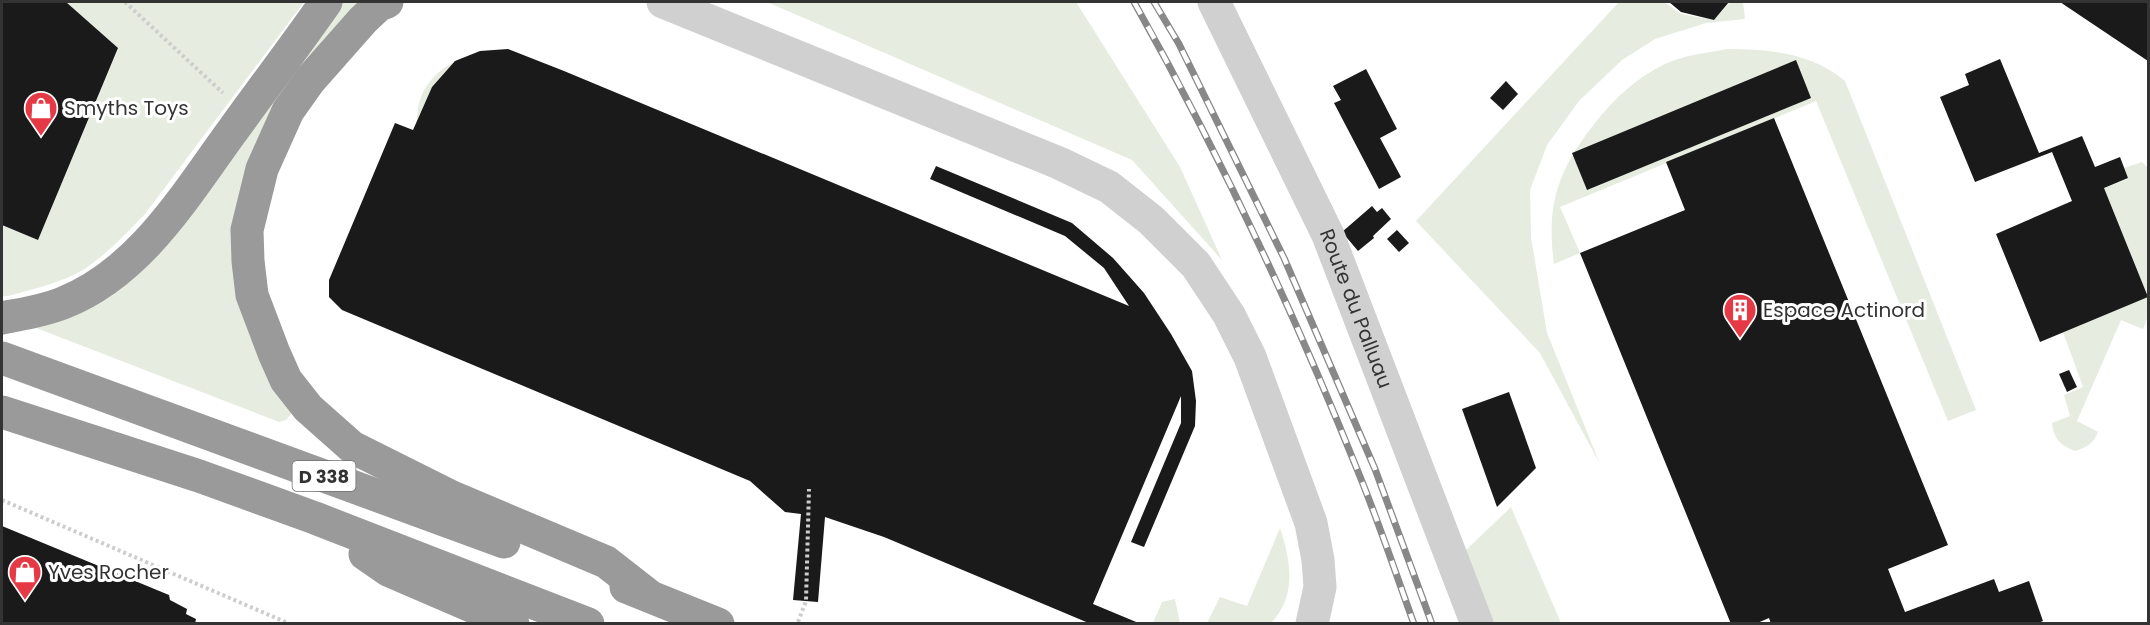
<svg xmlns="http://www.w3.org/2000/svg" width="2150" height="625" viewBox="0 0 2150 625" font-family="Poppins,sans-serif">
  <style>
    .green { fill: #e6ecdf }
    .building { fill: #1a1a1a }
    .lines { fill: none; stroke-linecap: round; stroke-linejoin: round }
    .path { stroke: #cdcdcd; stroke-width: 4; stroke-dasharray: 3 3; stroke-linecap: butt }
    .street { stroke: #d0d0d0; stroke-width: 33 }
    .highway { stroke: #9a9a9a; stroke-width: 33 }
    .rail-casing { stroke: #888; stroke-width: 7 }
    .rail { stroke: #fff; stroke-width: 4.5; stroke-dasharray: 14; stroke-linecap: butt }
    .labels { text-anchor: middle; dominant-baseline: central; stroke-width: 6; stroke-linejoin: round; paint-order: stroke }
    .shield { fill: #fff; stroke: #707070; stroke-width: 1.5 }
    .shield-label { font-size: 18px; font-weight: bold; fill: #333 }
    .poi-label { font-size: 20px; fill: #333; stroke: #fff; text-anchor: start }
    .street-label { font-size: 20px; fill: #333; stroke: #fff }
  </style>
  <rect width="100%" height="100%" fill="#fff"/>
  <g class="green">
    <path d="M66 2H304L145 214C126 234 106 255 83 270 61 283 33 289 8 296H2V225L38 240 118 49Z"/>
    <polygon points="337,2 367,2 243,199 292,405 291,414 286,420 279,422 13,319 70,309"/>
    <polygon points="767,2 1076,2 1180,167 1222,260 1132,160"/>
    <polygon points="1619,2 1664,2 1681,14 1714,20 1730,2 1743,2 1745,19 1706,23 1655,39 1622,60 1579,101 1547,145 1530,190 1531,237 1547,333 1600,464 1540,353 1416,221"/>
    <path d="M1727 49C1770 49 1811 53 1845 81L1976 410 1948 421 1816 101 1560 207 1580 253 1554 264C1546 204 1558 170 1595 123 1615 98 1636 78 1665 64 1684 55 1706 53 1727 49Z"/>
    <path d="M455 61 432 87 417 120C418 91 431 75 455 61Z"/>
    <path d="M2142 162 2148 168V316L2143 329 2121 320 2077 421 2098 432C2094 443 2086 448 2075 451 2060 445 2054 439 2052 423L2070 416 2064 395 2083 387 2063 332 2148 297 2104 188 2128 179 2124 168Z"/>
    <polygon points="1511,507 1561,623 1493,623 1465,551"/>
    <path d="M1280 528C1291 561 1297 596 1271 623H1207L1220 597 1247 606Z"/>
    <polygon points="1175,599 1180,623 1153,623 1162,602"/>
  </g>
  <g class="building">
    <polygon points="2,2 66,2 118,48 38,240 2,225"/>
    <polygon points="1669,2 1729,2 1714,20 1681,12"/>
    <polygon points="2060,2 2148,2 2148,61"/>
    <polygon points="508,49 564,71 1129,306 1104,268 1065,236 930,179 936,166 1072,223 1113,258 1144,293 1171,334 1192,371 1196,401 1195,426 1144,547 1131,542 1181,423 1181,396 1093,604 1141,624 1091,624 884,537 825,517 818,602 793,600 801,514 785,512 750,481 342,310 329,297 329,280 395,123 413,130 432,87 455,61 480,51"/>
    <polygon points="2000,59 2039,153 2082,136 2095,167 2120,157 2128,178 2104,188 2148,297 2040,342 1996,234 2072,201 2052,152 1975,182 1940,97 1969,85 1965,74"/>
    <polygon points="1796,60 1811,98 1587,190 1572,153"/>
    <polygon points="1366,69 1397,129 1380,138 1401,177 1379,189 1334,103 1341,100 1333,86"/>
    <polygon points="1506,81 1518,94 1503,110 1490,98"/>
    <polygon points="1774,118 1948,545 1888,569 1905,612 1994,579 1999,592 2029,581 2043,621 2036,624 1771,624 1769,618 1755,624 1731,624 1580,253 1685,210 1666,162"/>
    <polygon points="1372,206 1377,212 1382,208 1391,219 1373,236 1374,238 1358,251 1342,232"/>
    <polygon points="1397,230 1409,243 1399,252 1387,239"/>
    <polygon points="2069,370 2077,387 2067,392 2059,374"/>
    <polygon points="1509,392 1536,468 1497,507 1462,409"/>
    <polygon points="2,526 169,595 170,600 187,609 186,614 196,619 195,624 2,624"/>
  </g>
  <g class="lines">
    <g class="path">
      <polyline points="125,2 223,93"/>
      <polyline points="2,500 290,624"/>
      <polyline points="798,622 806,601 809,489"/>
    </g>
    <g class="street">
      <polyline points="663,2 1059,163 1109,187 1151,220 1196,265 1229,315 1250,357 1311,523 1318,560 1320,587 1312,624"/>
      <path id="s1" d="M1214 2 1328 235 1477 624"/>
    </g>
    <g class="highway">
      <polyline points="387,2 379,5 363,20 310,80 288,111 262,169 247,230 248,261 252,295 274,353 286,380 308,408 352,447 452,497 606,562 647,594"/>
      <path d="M2 318C22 314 43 311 63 303 141 272 186 194 233 130 264 87 296 45 326 2"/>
      <polyline points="2,358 504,542"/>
      <polyline points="2,412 199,476 315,518 588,624"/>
      <polyline points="365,554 388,570 513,624"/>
      <polyline points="626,587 718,624"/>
    </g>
    <g class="rail-casing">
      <g id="rail">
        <path d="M1134 2C1219 153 1294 312 1359 474 1379 523 1396 574 1414 624"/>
        <polyline points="1154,2 1179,44 1284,258 1375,469 1432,624"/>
      </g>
    </g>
    <use href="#rail" class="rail"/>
  </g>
  <defs>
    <g id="shop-pin" transform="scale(1.725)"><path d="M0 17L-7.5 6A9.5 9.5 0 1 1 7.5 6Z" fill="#e63946" stroke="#fff"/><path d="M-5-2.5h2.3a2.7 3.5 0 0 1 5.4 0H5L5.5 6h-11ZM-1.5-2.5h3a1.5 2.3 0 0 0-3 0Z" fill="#fff"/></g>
    <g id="building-pin" transform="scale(1.725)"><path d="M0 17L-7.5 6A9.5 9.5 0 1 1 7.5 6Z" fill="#e63946" stroke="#fff"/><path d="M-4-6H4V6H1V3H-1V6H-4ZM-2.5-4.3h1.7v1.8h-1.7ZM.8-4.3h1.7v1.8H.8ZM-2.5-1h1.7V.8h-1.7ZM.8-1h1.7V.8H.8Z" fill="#fff"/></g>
  </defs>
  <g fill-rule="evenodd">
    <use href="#shop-pin" x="41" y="108"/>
    <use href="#building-pin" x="1740" y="310"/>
    <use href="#shop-pin" x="25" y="572"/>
  </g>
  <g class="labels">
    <rect class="shield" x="292.5" y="461" width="63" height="30" rx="4.5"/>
    <g class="shield-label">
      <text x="324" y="476">D 338</text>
    </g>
    <g class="poi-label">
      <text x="64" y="108">Smyths Toys</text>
      <text x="1763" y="310">Espace Actinord</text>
      <text x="48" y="572">Yves Rocher</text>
    </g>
    <g class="street-label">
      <text stroke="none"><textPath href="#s1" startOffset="338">Route du Palluau</textPath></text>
    </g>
  </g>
  <rect width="2150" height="625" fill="none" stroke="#333333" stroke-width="6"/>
</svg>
